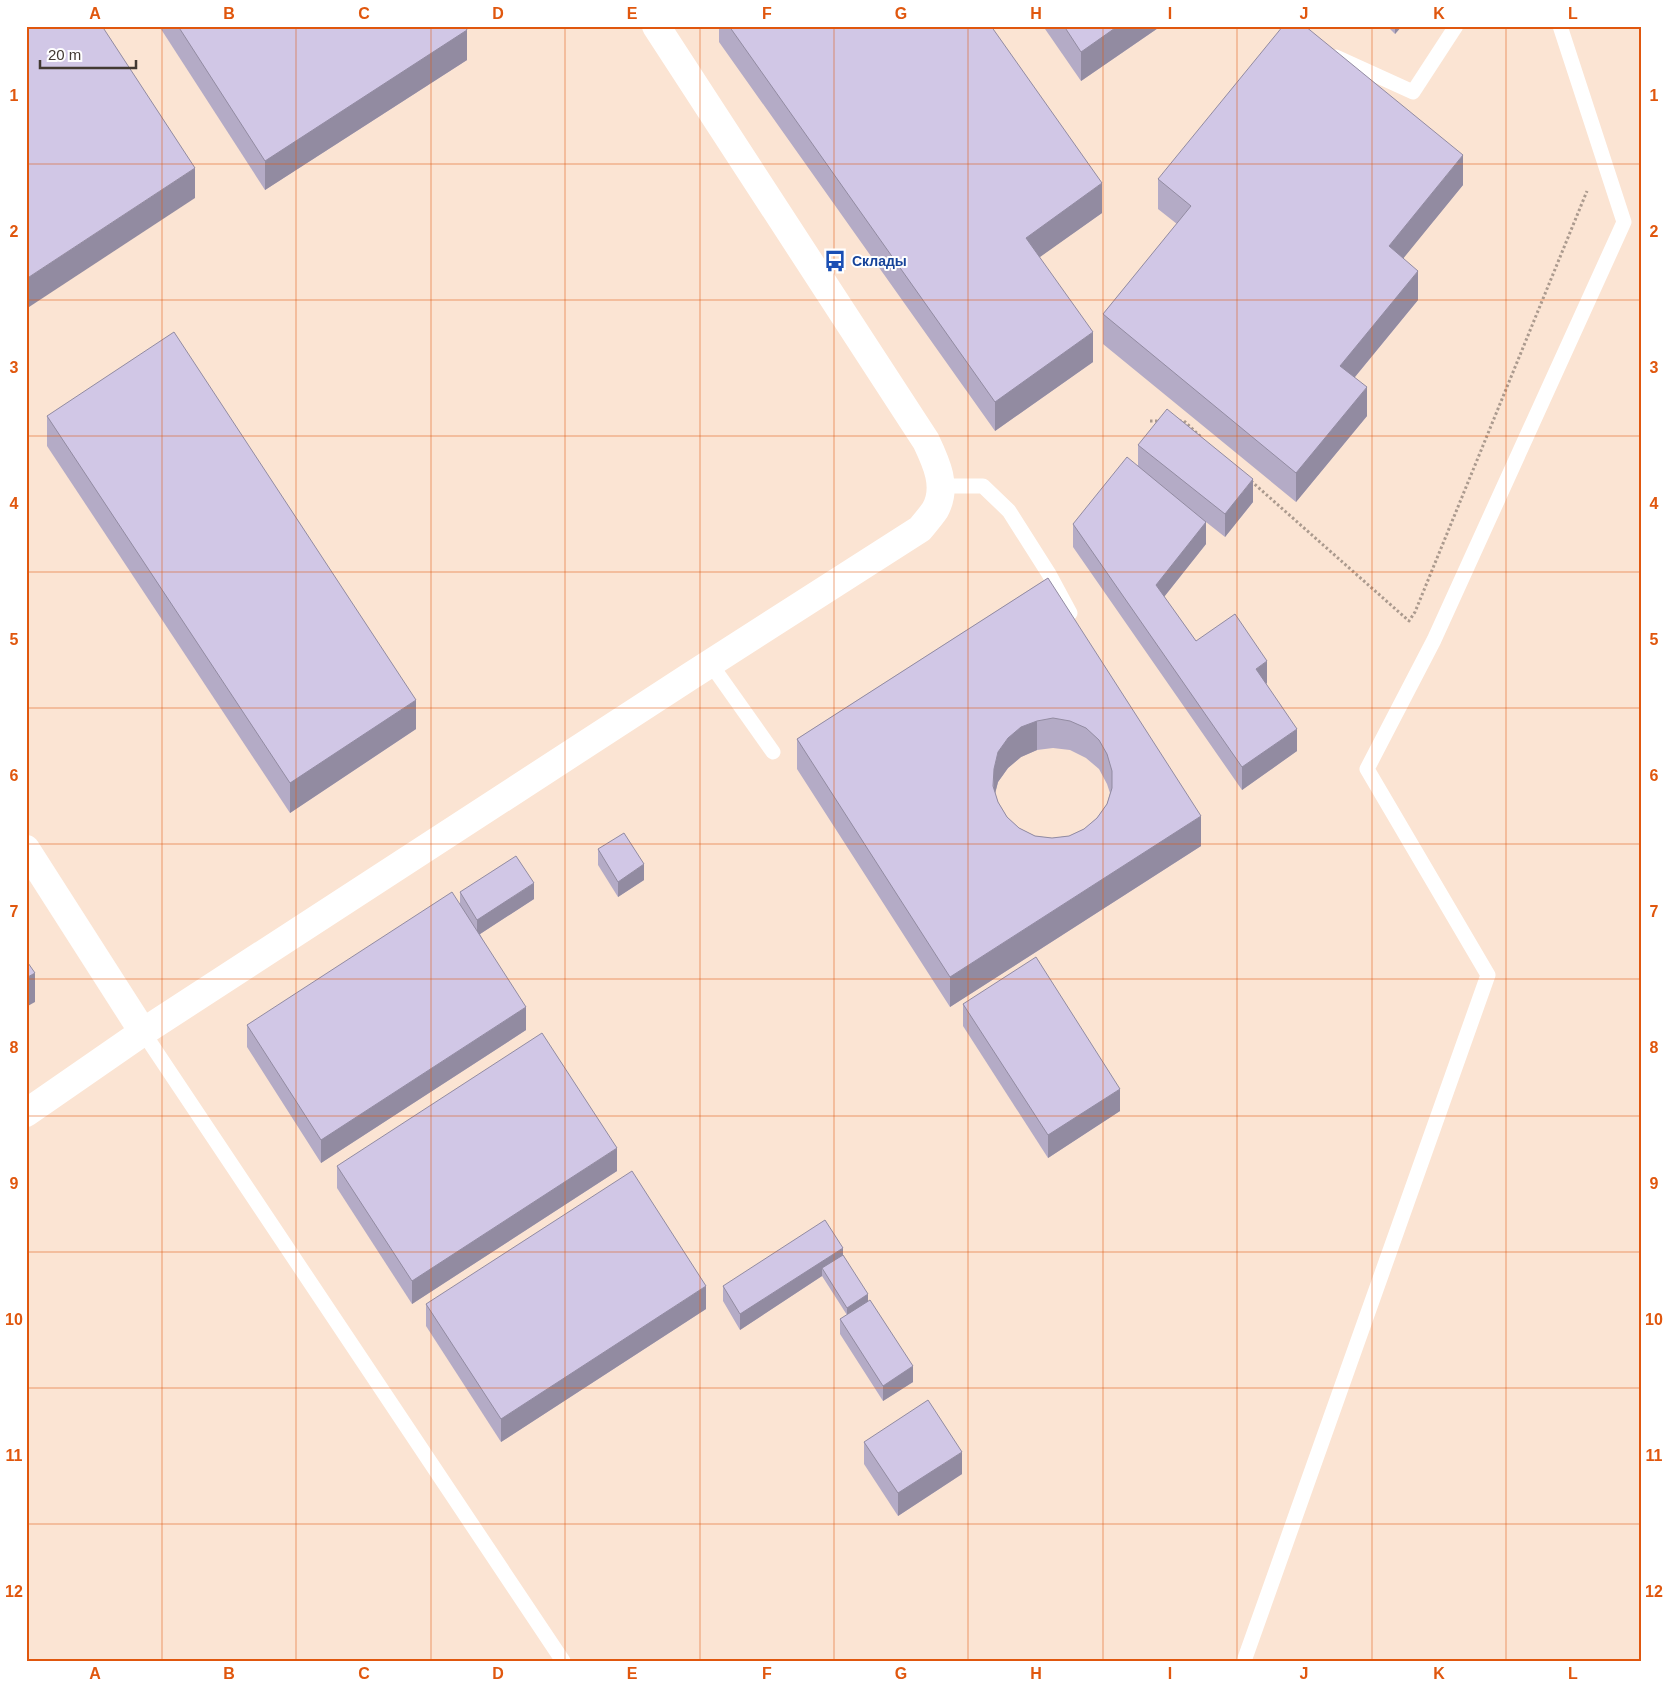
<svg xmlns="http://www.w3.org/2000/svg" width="1668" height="1687" viewBox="0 0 1668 1687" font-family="Arial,sans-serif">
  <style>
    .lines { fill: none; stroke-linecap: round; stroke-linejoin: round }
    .path { stroke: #ab9a8e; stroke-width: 3; stroke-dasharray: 2.5 2.5; stroke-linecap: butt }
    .lane { stroke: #fff; stroke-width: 15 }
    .street { stroke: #fff; stroke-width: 28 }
    .wall { fill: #b4abc6; fill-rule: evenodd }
    .shaded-wall { fill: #928ba1 }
    .building { fill: #d1c7e6; stroke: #928ba1; fill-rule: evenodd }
    .grid { fill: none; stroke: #e0570e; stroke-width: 1; stroke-opacity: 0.55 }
    .labels { text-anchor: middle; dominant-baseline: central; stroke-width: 4; stroke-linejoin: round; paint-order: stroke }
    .transit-label { font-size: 14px; font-weight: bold; fill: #164399; stroke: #fff; text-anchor: start }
    .neatline { fill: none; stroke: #e0570e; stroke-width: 2 }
    .grid-label { font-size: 16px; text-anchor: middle; font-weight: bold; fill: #e0570e }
  </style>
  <rect width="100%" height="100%" fill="#fbe4d3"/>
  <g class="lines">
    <g class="path">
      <polyline points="1150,421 1160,421"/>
      <polyline points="1179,421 1184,421 1201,437"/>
      <polyline points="1251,481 1409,621 1415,612 1587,191"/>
    </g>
    <g class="lane">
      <polyline points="1336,57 1413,92 1456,26"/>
      <polyline points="941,486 983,486 1009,511 1049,574 1070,613"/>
      <polyline points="710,663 773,752"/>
      <polyline points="143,1032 563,1661"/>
      <polyline points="1244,1661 1488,975 1367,769 1434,640 1624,222 1560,26"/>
    </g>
    <g class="street">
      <polyline points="26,849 143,1032"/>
      <path d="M26 1113 143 1032 689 677 920 529C925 523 931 516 935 510 948 487 936 462 926 441L656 26"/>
    </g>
  </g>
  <g class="wall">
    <polygon points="159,26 465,26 467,60 265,190"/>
    <polygon points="719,26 991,26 1102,213 1039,257 1093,362 995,431 719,42"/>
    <polygon points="1043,26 1161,26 1081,81"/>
    <polygon points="1387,26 1402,26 1395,34"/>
    <polygon points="1158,179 1463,185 1403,258 1418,300 1355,377 1367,416 1296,502 1103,344 1103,314 1177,224 1158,209"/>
    <polygon points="47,416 416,729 290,813 47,446"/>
    <polygon points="1138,445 1253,502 1225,537 1206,522 1206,544 1164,597 1196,641 1267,683 1266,684 1297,751 1242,790 1073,547 1073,524 1138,467"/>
    <path d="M1048 578 1201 846 950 1007 797 769V739ZM1053 748 1070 750 1086 758 1099 769 1107 784 1110 793 1107 804 1097 818 1084 829 1069 836 1052 838 1035 836 1019 828 1007 817 998 802 995 793 998 782 1008 768 1021 757 1037 750Z"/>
    <polygon points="598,849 644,880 618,897 598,865"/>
    <polygon points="460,892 534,899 480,934 526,1030 321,1163 247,1047 247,1025 460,903"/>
    <polygon points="963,1004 1120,1111 1048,1158 963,1026"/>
    <polygon points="337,1166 617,1171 412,1304 337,1188"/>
    <polygon points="843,1255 868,1302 913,1382 883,1401 840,1334 840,1319 847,1315 822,1276 740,1330 723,1301 723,1286"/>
    <polygon points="426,1304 706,1309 501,1442 426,1326"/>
    <polygon points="864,1442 962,1474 898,1516 864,1464"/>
  </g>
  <g class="shaded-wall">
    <polygon points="1118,26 1161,26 1081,81 1081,52"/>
    <polygon points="1395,26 1402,26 1395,34"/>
    <polygon points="467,30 467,60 265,190 265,161"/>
    <polygon points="1463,155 1463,185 1389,276 1389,246"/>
    <polygon points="195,168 195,198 26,309 26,279"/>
    <polygon points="1102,183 1102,213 1026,267 1026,238"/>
    <polygon points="1418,271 1418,300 1340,395 1340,366"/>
    <polygon points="1093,332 1093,362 995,431 995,402"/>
    <polygon points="1367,387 1367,416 1296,502 1296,473"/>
    <polygon points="1253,479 1253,502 1225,537 1225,514"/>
    <polygon points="1206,522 1206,544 1156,607 1156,585"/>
    <polygon points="1267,661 1267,683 1256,691 1256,669"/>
    <polygon points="416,700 416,729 290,813 290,783"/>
    <polygon points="1037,721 1037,750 1021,757 1008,768 998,782 994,798 994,769 998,752 1008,738 1021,727"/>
    <polygon points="1297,729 1297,751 1242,790 1242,767"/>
    <polygon points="1201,816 1201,846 950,1007 950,977"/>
    <polygon points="644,864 644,880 618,897 618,882"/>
    <polygon points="534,883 534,899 477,936 477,920"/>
    <polygon points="35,973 35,1002 26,1007 26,978"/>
    <polygon points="526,1007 526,1030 321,1163 321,1140"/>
    <polygon points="1120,1089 1120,1111 1048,1158 1048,1135"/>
    <polygon points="617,1148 617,1171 412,1304 412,1281"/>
    <polygon points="843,1248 843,1263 822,1268 822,1276 740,1330 740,1314"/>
    <polygon points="706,1286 706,1309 501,1442 501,1419"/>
    <polygon points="868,1294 868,1302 847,1315 847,1308"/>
    <polygon points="913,1366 913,1382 883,1401 883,1386"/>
    <polygon points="962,1452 962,1474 898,1516 898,1493"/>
  </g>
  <g class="building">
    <polygon points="26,26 102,26 195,168 26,279"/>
    <polygon points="178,26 465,26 467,30 265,161"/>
    <polygon points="729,26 991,26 1102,183 1026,238 1093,332 995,402"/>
    <polygon points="1064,26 1118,26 1081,52"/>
    <polygon points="1283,26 1305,26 1463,155 1389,246 1418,271 1340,366 1367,387 1296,473 1103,314 1191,206 1158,179"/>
    <polygon points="174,332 416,700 290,783 47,416"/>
    <polygon points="1167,409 1253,479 1225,514 1138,445"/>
    <polygon points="1127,457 1206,522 1156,585 1196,641 1235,614 1267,661 1256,669 1297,729 1242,767 1073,524"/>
    <path d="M1048 578 1201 816 950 977 797 739ZM1053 718 1070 721 1086 728 1099 740 1107 754 1112 771V788L1107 804 1097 818 1084 829 1069 836 1052 838 1035 836 1019 828 1007 817 998 802 993 786 994 769 998 752 1008 738 1021 727 1037 721Z"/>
    <polygon points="624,833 644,864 618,882 598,849"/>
    <polygon points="516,856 534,883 477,920 460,892"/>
    <polygon points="452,892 526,1007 321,1140 247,1025"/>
    <polygon points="1036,957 1120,1089 1048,1135 963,1004"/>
    <polygon points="26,960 35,973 26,978"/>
    <polygon points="542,1033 617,1148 412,1281 337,1166"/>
    <polygon points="632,1171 706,1286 501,1419 426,1304"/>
    <polygon points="825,1220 843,1248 740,1314 723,1286"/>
    <polygon points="843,1255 868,1294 847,1308 822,1268"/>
    <polygon points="870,1300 913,1366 883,1386 840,1319"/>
    <polygon points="928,1400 962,1452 898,1493 864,1442"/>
  </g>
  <path class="grid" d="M162 26V1661M296 26V1661M431 26V1661M565 26V1661M700 26V1661M834 26V1661M968 26V1661M1103 26V1661M1237 26V1661M1372 26V1661M1506 26V1661M26 164H1642M26 300H1642M26 436H1642M26 572H1642M26 708H1642M26 844H1642M26 979H1642M26 1116H1642M26 1252H1642M26 1388H1642M26 1524H1642"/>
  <defs>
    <g id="bus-bare" transform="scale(1.725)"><path d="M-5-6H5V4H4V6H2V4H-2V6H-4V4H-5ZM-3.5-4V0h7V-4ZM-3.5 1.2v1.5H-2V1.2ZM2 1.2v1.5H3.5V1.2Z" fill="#1a4fb4" stroke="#fff" stroke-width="2.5" paint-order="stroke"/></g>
  </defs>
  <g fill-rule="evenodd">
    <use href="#bus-bare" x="835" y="261"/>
  </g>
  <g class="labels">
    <g class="transit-label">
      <text x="852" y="261">Склады</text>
    </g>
  </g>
  <rect width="1668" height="1687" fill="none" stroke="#ffffff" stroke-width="55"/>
  <path d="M40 60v8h96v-8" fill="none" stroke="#423932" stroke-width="2.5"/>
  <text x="48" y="60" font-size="15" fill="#423932" stroke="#ffffff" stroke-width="4" paint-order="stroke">20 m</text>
  <rect x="28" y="28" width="1612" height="1632" class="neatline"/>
  <g class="grid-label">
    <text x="95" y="19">A</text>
    <text x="229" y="19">B</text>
    <text x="364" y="19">C</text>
    <text x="498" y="19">D</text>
    <text x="632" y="19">E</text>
    <text x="767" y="19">F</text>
    <text x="901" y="19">G</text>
    <text x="1036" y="19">H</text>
    <text x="1170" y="19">I</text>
    <text x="1304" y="19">J</text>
    <text x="1439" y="19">K</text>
    <text x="1573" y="19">L</text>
    <text x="14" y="101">1</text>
    <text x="1654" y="101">1</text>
    <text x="14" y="237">2</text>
    <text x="1654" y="237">2</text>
    <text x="14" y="373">3</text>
    <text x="1654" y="373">3</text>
    <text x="14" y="509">4</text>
    <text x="1654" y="509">4</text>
    <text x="14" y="645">5</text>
    <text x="1654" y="645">5</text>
    <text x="14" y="781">6</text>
    <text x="1654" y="781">6</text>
    <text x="14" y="917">7</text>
    <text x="1654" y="917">7</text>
    <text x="14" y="1053">8</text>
    <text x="1654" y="1053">8</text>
    <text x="14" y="1189">9</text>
    <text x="1654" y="1189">9</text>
    <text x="14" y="1325">10</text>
    <text x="1654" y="1325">10</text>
    <text x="14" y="1461">11</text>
    <text x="1654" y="1461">11</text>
    <text x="14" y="1597">12</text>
    <text x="1654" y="1597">12</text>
    <text x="95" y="1679">A</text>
    <text x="229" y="1679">B</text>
    <text x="364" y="1679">C</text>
    <text x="498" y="1679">D</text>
    <text x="632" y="1679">E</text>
    <text x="767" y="1679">F</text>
    <text x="901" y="1679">G</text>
    <text x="1036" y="1679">H</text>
    <text x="1170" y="1679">I</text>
    <text x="1304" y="1679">J</text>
    <text x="1439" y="1679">K</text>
    <text x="1573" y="1679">L</text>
  </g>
</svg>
